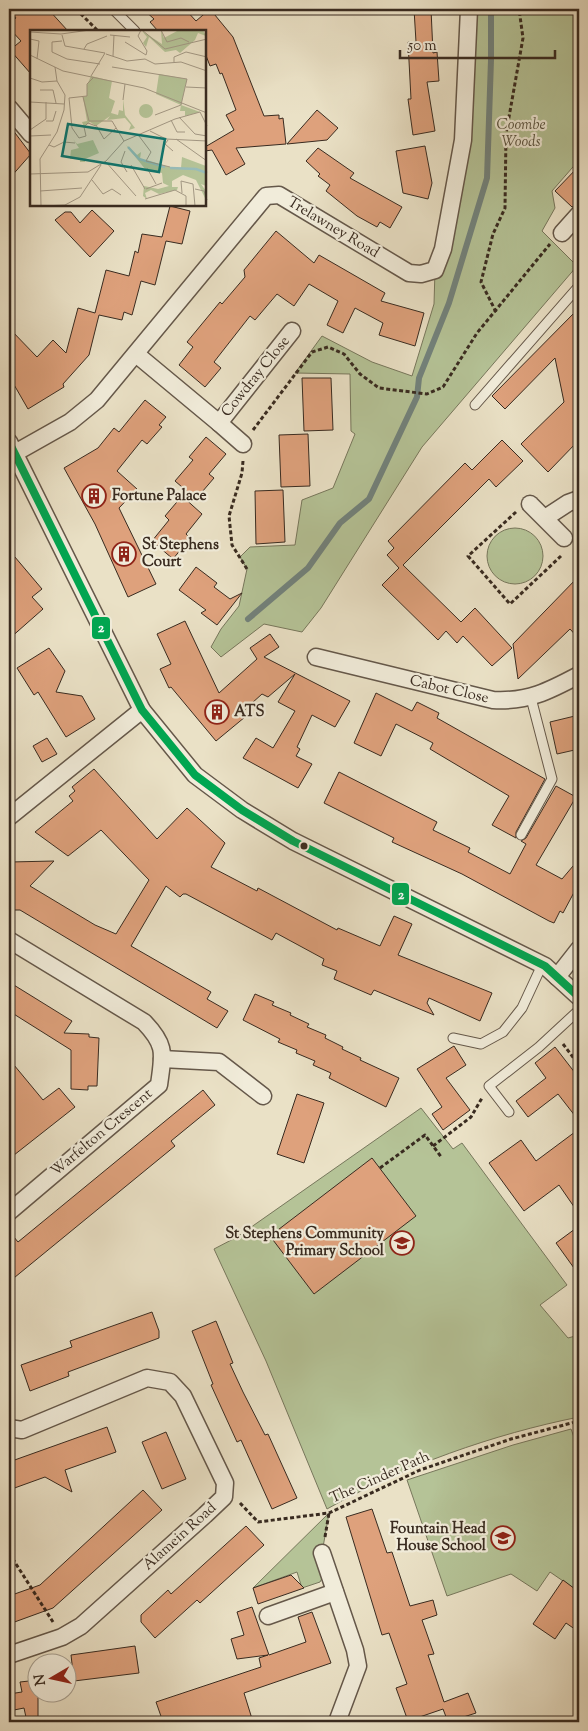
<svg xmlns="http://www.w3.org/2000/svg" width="588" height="1731" viewBox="0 0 588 1731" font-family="'Sorts Mill Goudy',serif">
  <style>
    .green { fill: #b5c397; stroke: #77775c }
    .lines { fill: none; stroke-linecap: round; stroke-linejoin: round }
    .stream { stroke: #72827c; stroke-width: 6 }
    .building { fill: #dea17c; stroke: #392b20 }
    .lane-casing { stroke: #65584a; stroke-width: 11 }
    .street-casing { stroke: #65584a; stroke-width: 19 }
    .path { stroke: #392b20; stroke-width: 3; stroke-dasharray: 4 2.5; stroke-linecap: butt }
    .lane { stroke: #f1ecda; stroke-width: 9 }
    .street { stroke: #f1ecda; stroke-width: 16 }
    .bus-1-casing { stroke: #f1ecda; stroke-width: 11 }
    .bus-1 { stroke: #00a651; stroke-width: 8 }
    .bus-dot { fill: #392b20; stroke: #f1ecda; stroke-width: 2 }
    .labels { text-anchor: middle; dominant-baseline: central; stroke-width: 4.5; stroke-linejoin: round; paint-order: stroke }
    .park-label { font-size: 15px; font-style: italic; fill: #58513e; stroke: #f1ecda }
    .street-label { font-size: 15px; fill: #392b20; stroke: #f1ecda }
    .poi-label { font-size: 15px; font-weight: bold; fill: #392b20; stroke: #f1ecda; text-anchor: start }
    .inset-river { fill: none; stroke: #98bcb9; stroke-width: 2.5 }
    .inset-road { fill: none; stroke: #a39884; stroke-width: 1 }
    .view { fill: #0f766e; fill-opacity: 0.15; stroke: #0f766e; stroke-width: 2.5 }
    .inset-edge { fill: none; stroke: #392b20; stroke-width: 2.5 }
    .line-badge { stroke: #f1ecda; stroke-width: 2 }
    .badge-label { font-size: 14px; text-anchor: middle; font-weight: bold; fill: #fff }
  </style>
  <rect width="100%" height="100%" fill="#eae1c6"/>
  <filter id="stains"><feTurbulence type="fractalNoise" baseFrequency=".004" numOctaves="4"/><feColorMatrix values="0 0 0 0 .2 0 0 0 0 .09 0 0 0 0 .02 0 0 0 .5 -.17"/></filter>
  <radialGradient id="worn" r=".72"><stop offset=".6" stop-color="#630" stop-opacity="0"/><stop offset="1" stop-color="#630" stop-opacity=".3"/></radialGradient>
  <g class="green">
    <polygon points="469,9 579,9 579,160 552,191 555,208 542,231 577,266 422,447 321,608 302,632 264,624 221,657 211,647 221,629 239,606 247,569 240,557 250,547 295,545 302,500 333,488 355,434 351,431 350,374 295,373 322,336 372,362 412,376 434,304 435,270 463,140"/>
    <circle cx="515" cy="556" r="28"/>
    <path d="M421 1108 453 1149 462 1143 567 1285 540 1305 568 1338 579 1335V1417C494 1434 403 1466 327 1509L266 1361 214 1249 237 1237Z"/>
    <polygon points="571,1429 579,1451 579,1592 550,1572 537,1591 511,1574 447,1596 407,1480 513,1445"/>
    <polygon points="329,1513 322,1553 327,1569 320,1582 302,1588 297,1572 253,1588"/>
  </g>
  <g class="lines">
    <polyline class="stream" points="248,619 308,568 340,523 369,499 417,397 419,378 449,303 487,178 491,60 491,9"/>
  </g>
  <g class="building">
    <polygon points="9,9 48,9 68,31 31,31 31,74 10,50 21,41 9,28 9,24 16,18"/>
    <polygon points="143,9 185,9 196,21 210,9 233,37 264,116 279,115 279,119 283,118 286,144 236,148 245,164 226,175 212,150 205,151 205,147 234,130 226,115 236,110 222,73 220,74 216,64 210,66 205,53 205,31 158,31 150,22 154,19"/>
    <polygon points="414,9 431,9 433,53 437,52 439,81 427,82 435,131 413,135 408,99 411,99 408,42 416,42"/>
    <polygon points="317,110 338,128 327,140 287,144"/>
    <polygon points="9,125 31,154 9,179"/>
    <polygon points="425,146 432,183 428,199 403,193 396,151"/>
    <polygon points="318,148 354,173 350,178 402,207 390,228 380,222 377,227 357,216 326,191 330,185 318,176 320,174 306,161"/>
    <polygon points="579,166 579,204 572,207 555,191"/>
    <polygon points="170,206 190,211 182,244 166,241 155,285 141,281 132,315 124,312 122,320 99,315 89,355 63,384 64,387 28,409 9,376 9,328 37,357 53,340 66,353 78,308 95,313 106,270 129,276 135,251 138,253 142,234 162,237"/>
    <polygon points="92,210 114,231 90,257 55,220 65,212 71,212 80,223"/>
    <polygon points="276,231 314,263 319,255 385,293 381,301 424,313 415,346 379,335 383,323 355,308 343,333 327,325 338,301 309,284 294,306 277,294 255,320 250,316 214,362 221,368 205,387 179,365 193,347 187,342 220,302 222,304 245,277 244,270"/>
    <polygon points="579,308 579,440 548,472 521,444 564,402 555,358 505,409 492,396"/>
    <polygon points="302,378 331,378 333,430 304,431"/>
    <polygon points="145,400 166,417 159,425 162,427 147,444 142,440 117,471 137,489 119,508 156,584 128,597 95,524 64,468 98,448 114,428 119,432"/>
    <polygon points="308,434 310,486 281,487 279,435"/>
    <polygon points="206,437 226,454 209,474 214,478 196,499 175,481 193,460 189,457"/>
    <polygon points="502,440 523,461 496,487 489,479 403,565 461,622 475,608 512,648 492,666 463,636 457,643 446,631 438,640 382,585 399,568 387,555 394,548 388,541 465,463 472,470"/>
    <polygon points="283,490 285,542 256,544 255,491"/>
    <polygon points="182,496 202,514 186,534 190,538 173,559 152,541 169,520 165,516"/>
    <polygon points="9,550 42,589 32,597 43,609 9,639"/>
    <polygon points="196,567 217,583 214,587 230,599 242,593 217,625 201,613 206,610 179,590"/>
    <polygon points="579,576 579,639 570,629 518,679 513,644"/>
    <polygon points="185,621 219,693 257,659 250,648 270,634 279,647 264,657 350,701 335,727 312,715 297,747 300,749 296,756 312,764 298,788 243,758 256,738 273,748 295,711 278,702 295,674 268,697 262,694 241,713 245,717 216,741 171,687 169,688 160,669 171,664 157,634"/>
    <polygon points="49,648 65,671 56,692 82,696 95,719 66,737 38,692 34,695 17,668"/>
    <polygon points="376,693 412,711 417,702 439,713 437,718 545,779 516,832 516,838 492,825 509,796 430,749 433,743 396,724 381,756 354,743"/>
    <polygon points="579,715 579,749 557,754 550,722"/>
    <polygon points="47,738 57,754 42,762 33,746"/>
    <polygon points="94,769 157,839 187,808 225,843 211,867 257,891 258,888 337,930 338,928 380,946 394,916 412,924 398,955 492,993 480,1021 429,998 427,1003 434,1015 374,990 371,995 334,979 337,971 322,965 324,959 276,933 272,940 186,894 183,894 180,897 166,886 131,946 211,992 207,999 228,1011 217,1028 20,910 11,910 10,862 54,861 30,886 95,925 116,934 149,880 101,830 68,856 35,832 73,801 69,796 75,791 72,787"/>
    <polygon points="339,772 437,822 433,830 470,848 468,852 510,874 526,844 521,841 526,838 556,786 576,797 536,865 562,879 579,859 579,883 563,913 560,911 554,923 549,921 462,874 392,842 394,838 324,803"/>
    <polygon points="9,982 72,1021 64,1033 89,1034 89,1037 99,1038 97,1086 88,1086 88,1090 71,1089 71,1050 9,1011"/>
    <polygon points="255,994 274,1002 272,1005 291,1013 290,1015 309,1024 307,1027 326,1035 325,1038 343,1047 342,1049 361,1058 360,1060 399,1078 386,1107 329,1078 331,1073 313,1065 315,1061 296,1053 297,1050 278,1042 280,1039 243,1020"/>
    <polygon points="454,1046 466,1065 446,1078 470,1110 443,1130 432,1114 442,1107 417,1069"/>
    <polygon points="555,1047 579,1078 579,1121 558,1094 528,1117 516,1101 546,1078 535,1063"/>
    <polygon points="9,1059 43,1100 59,1088 75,1107 9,1159"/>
    <polygon points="203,1090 215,1105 171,1141 175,1146 9,1282 9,1231 18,1242"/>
    <polygon points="297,1094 324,1103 304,1163 277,1154"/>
    <polygon points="579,1129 579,1214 559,1185 524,1211 489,1163 521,1140 536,1161"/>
    <polygon points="372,1158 416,1216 314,1294 270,1236"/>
    <polygon points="579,1226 579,1275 556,1243"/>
    <polygon points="152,1312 159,1331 159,1338 68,1372 69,1376 30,1391 21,1365 72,1347 70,1341"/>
    <polygon points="216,1321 233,1363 230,1364 243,1392 265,1435 268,1434 297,1498 272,1509 241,1440 237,1442 211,1385 213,1384 192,1331"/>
    <polygon points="107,1427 116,1452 65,1470 72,1492 45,1477 9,1490 9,1462"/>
    <polygon points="166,1432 186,1479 162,1489 142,1442"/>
    <polygon points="143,1490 162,1510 53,1608 9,1624 9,1596 40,1585"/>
    <polygon points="372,1509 387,1553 392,1552 410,1606 433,1600 437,1615 422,1620 434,1654 428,1655 444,1702 468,1693 476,1713 448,1722 443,1709 408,1721 396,1688 407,1684 389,1633 382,1635 346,1517"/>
    <polygon points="246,1526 264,1545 200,1603 197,1600 155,1638 141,1622 141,1615 168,1590 171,1594"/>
    <polygon points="291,1575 304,1588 258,1604 253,1588"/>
    <polygon points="563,1580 579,1592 579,1632 566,1623 555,1639 533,1624"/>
    <polygon points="252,1607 269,1655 306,1642 298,1617 312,1612 331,1663 244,1693 253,1722 163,1722 156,1702 261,1667 259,1658 268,1655 237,1659 231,1639 244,1635 237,1612"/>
    <polygon points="135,1646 139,1673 74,1681 71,1655"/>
    <polygon points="38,1680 38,1722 27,1722 24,1708 9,1711 9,1694 22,1692 20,1682"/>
  </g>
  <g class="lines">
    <g class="lane-casing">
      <g id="lane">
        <polyline points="113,9 135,31"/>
        <polyline points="475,405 579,286"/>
        <polyline points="521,835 552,779 531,698"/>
        <polyline points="453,1038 481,1044 503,1032 522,1008 542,965"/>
        <polyline points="509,1112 489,1086 539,1047 579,1010"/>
      </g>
    </g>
    <g class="street-casing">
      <g id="street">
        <polyline points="9,108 31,134"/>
        <polyline points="562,233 579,214"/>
        <polyline points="136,354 219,423 292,331"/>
        <polyline points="219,423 243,444"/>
        <polyline points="9,442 142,710 195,775 242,810 293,841 545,966 579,997"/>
        <polyline points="15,453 70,422 97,400 266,196 279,195 409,273 421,274 435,270 443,249 463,140 469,9"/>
        <polyline points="530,504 564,538"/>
        <polyline points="545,518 568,503 579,499"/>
        <path d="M316 657 493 700C528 702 549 691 579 675"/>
        <polyline points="9,817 142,710"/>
        <path d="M9 940 144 1022C167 1046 163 1054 159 1085L9 1212"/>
        <polyline points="557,977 579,949"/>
        <polyline points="162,1059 219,1062 263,1096"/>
        <polyline points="9,1428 22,1430 147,1378 170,1382 183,1396 225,1483 224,1497 205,1515 81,1626 62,1637 9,1655"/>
        <polyline points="322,1553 355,1650 358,1666 337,1722"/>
        <polyline points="268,1616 335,1592"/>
      </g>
    </g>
    <g class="path">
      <polyline points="76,9 98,31"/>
      <polyline points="496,312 481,282 493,234 505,208 506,134 523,38 519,9"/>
      <polyline points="253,430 312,352 328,347 344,354 360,374 379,388 427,394 443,387 477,333 550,244"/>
      <polyline points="243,461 242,473 229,516 232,545 247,569"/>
      <polyline points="516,512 468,556 510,604 561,556"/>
      <polyline points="563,1044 579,1065"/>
      <polyline points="433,1146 471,1117 482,1098"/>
      <polyline points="380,1168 425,1135 442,1158"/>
      <polyline points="240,1503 258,1522 329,1513 420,1470 511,1439 579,1421"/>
      <polyline points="325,1537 329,1513"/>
      <polyline points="9,1553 53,1622"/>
    </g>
    <use href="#lane" class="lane"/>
    <use href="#street" class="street"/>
    <g class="bus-1-casing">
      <polyline id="bus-1" points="9,442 142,710 195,775 242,810 293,841 545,966 579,997"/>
    </g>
    <use href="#bus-1" class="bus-1"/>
  </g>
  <defs>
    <g id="building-ring" transform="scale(1.25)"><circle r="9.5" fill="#f1ecda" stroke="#8f2418" stroke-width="1.5"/><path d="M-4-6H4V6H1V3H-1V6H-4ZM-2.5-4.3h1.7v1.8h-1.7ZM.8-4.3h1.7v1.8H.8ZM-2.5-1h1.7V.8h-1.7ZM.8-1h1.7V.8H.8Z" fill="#8f2418"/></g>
    <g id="school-ring" transform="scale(1.25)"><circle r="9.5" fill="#f1ecda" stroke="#8f2418" stroke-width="1.5"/><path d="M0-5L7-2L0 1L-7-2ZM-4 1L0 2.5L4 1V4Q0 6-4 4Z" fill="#8f2418"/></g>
  </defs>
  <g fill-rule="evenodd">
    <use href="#building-ring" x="94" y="496"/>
    <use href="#building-ring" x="124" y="554"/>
    <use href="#building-ring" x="217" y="712"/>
    <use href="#school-ring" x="402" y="1243"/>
    <use href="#school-ring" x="503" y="1538"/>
  </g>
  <circle class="bus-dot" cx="304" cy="846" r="4.5"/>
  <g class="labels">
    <g class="park-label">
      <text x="521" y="125">Coombe<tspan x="521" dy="17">Woods</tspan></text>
    </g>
    <g class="street-label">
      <text transform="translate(333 228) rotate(31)">Trelawney Road</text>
      <text transform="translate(256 377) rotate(-51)">Cowdray Close</text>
      <text transform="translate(449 690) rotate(13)">Cabot Close</text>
      <text transform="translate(102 1133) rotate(-40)">Warfelton Crescent</text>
      <text transform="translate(380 1478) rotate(-24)">The Cinder Path</text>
      <text transform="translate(180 1537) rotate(-42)">Alamein Road</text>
    </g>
    <g class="poi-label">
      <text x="112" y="496">Fortune Palace</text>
      <text x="142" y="545">St Stephens<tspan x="142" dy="17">Court</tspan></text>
      <text x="234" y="712">ATS</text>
      <text x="384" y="1234" text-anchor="end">St Stephens Community<tspan x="384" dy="17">Primary School</tspan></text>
      <text x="486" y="1529" text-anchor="end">Fountain Head<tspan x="486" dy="17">House School</tspan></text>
    </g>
  </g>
  <g transform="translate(30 30)">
    <rect width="176" height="176" fill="#eae1c6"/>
    <path d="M131 0 134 8 149 0H173L176 6 168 3 165 10 150 23 146 20 135 22 119 7 116 17 113 13 117 7 112 1 132 14ZM129 44 157 49 151 75 170 82 155 86V81H150L151 75 126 64ZM61 46 82 51 79 68 85 71 81 83 88 85 89 80 93 81V69L95 85 105 98 99 100 101 95 95 88 77 90 80 86 66 96 60 92 54 97 52 92 57 91 53 67 57 66V55ZM109 81a7 7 0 1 1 14 0a7 7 0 1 1-14 0ZM43 109 47 114 63 110 69 123 55 129V132H50V128L40 129 41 120 49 118ZM96 115 107 125 111 122 110 129 143 138H151L152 127 176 136V156L171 154 176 161V170L166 150 153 145 142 151V157H148L147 160 129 164 121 160 115 163 117 169 113 166 114 156 128 159 139 156 133 153 132 143 115 139Z" fill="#b5c397"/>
    <path class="inset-river" d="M98 117 109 129 135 137M140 138 166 139 177 143"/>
    <path class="inset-road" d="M112 0 135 19 177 9M131 0 137 12 151 8 159 12M0 2 31 4 60 0M32 5 35 16 75 23 61 46M80 5 100 7M0 9 9 11 7 29M32 11 22 12V22L37 29 70 34M95 12 116 25 117 21 108 6 111 0M54 19 57 14 77 6M76 24 97 31 115 29 125 34 151 32 177 41M0 25 33 41 114 58 177 83M83 26 84 5M144 32V27L156 22 177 27M82 37 157 49 151 75 125 85M64 47 57 54V66L39 68 42 98 49 108 56 106 54 97 58 93 66 96M0 48 12 52 27 51M156 57 177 58M10 60H23L26 73M53 67 59 91H82L94 111M93 70 95 54M0 72 34 74M170 82 177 96M149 87 165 104 177 106M141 90 147 102H155M16 91H23L26 81M66 95 74 109 86 98M0 100 16 89V72M120 101 136 109 177 111M0 106 21 105M109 106 121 122 116 131 140 137M146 109 177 131M138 110 135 114 143 121M19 115 24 117 34 112 45 113M95 121 91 132 97 142M75 131 106 166M101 135 115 159M117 138 126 154M0 144 58 142 76 131 94 111 145 89 170 82M62 150 73 164 82 159 91 165M116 159 132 153M165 159 174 161 177 170M10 161 52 158M152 163 151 151 163 154 165 176M115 169 145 160 156 166V176M11 176 10 129 27 102 34 80 35 65 27 51 25 37M12 176 35 175 50 167 71 135M56 176H77"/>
    <path class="view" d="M38 94 135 109 129 142 32 126Z"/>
    <rect width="176" height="176" class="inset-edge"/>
  </g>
  <g class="line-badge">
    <rect x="91" y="616" width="20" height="24" rx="5" fill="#00a651"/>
    <rect x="391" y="882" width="19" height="24" rx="5" fill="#00a651"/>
  </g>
  <g class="badge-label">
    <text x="101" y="632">2</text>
    <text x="401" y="899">2</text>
  </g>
  <rect width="588" height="1731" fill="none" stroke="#eae1c6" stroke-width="30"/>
  <rect x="10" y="10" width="568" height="1711" fill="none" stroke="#392b20" stroke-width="2.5"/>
  <rect x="15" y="15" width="558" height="1701" fill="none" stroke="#392b20"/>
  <g transform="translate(52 1678) rotate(261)"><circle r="24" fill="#f1ecda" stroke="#a79f90"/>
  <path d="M0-4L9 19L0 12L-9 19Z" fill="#8f2418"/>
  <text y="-8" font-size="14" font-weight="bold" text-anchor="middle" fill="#392b20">N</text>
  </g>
  <path d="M400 50v8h155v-8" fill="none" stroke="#392b20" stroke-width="2.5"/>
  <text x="408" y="50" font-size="15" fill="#392b20" stroke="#f1ecda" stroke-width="4" paint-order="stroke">50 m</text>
  <rect width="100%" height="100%" filter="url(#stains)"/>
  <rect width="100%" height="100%" fill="url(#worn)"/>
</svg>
